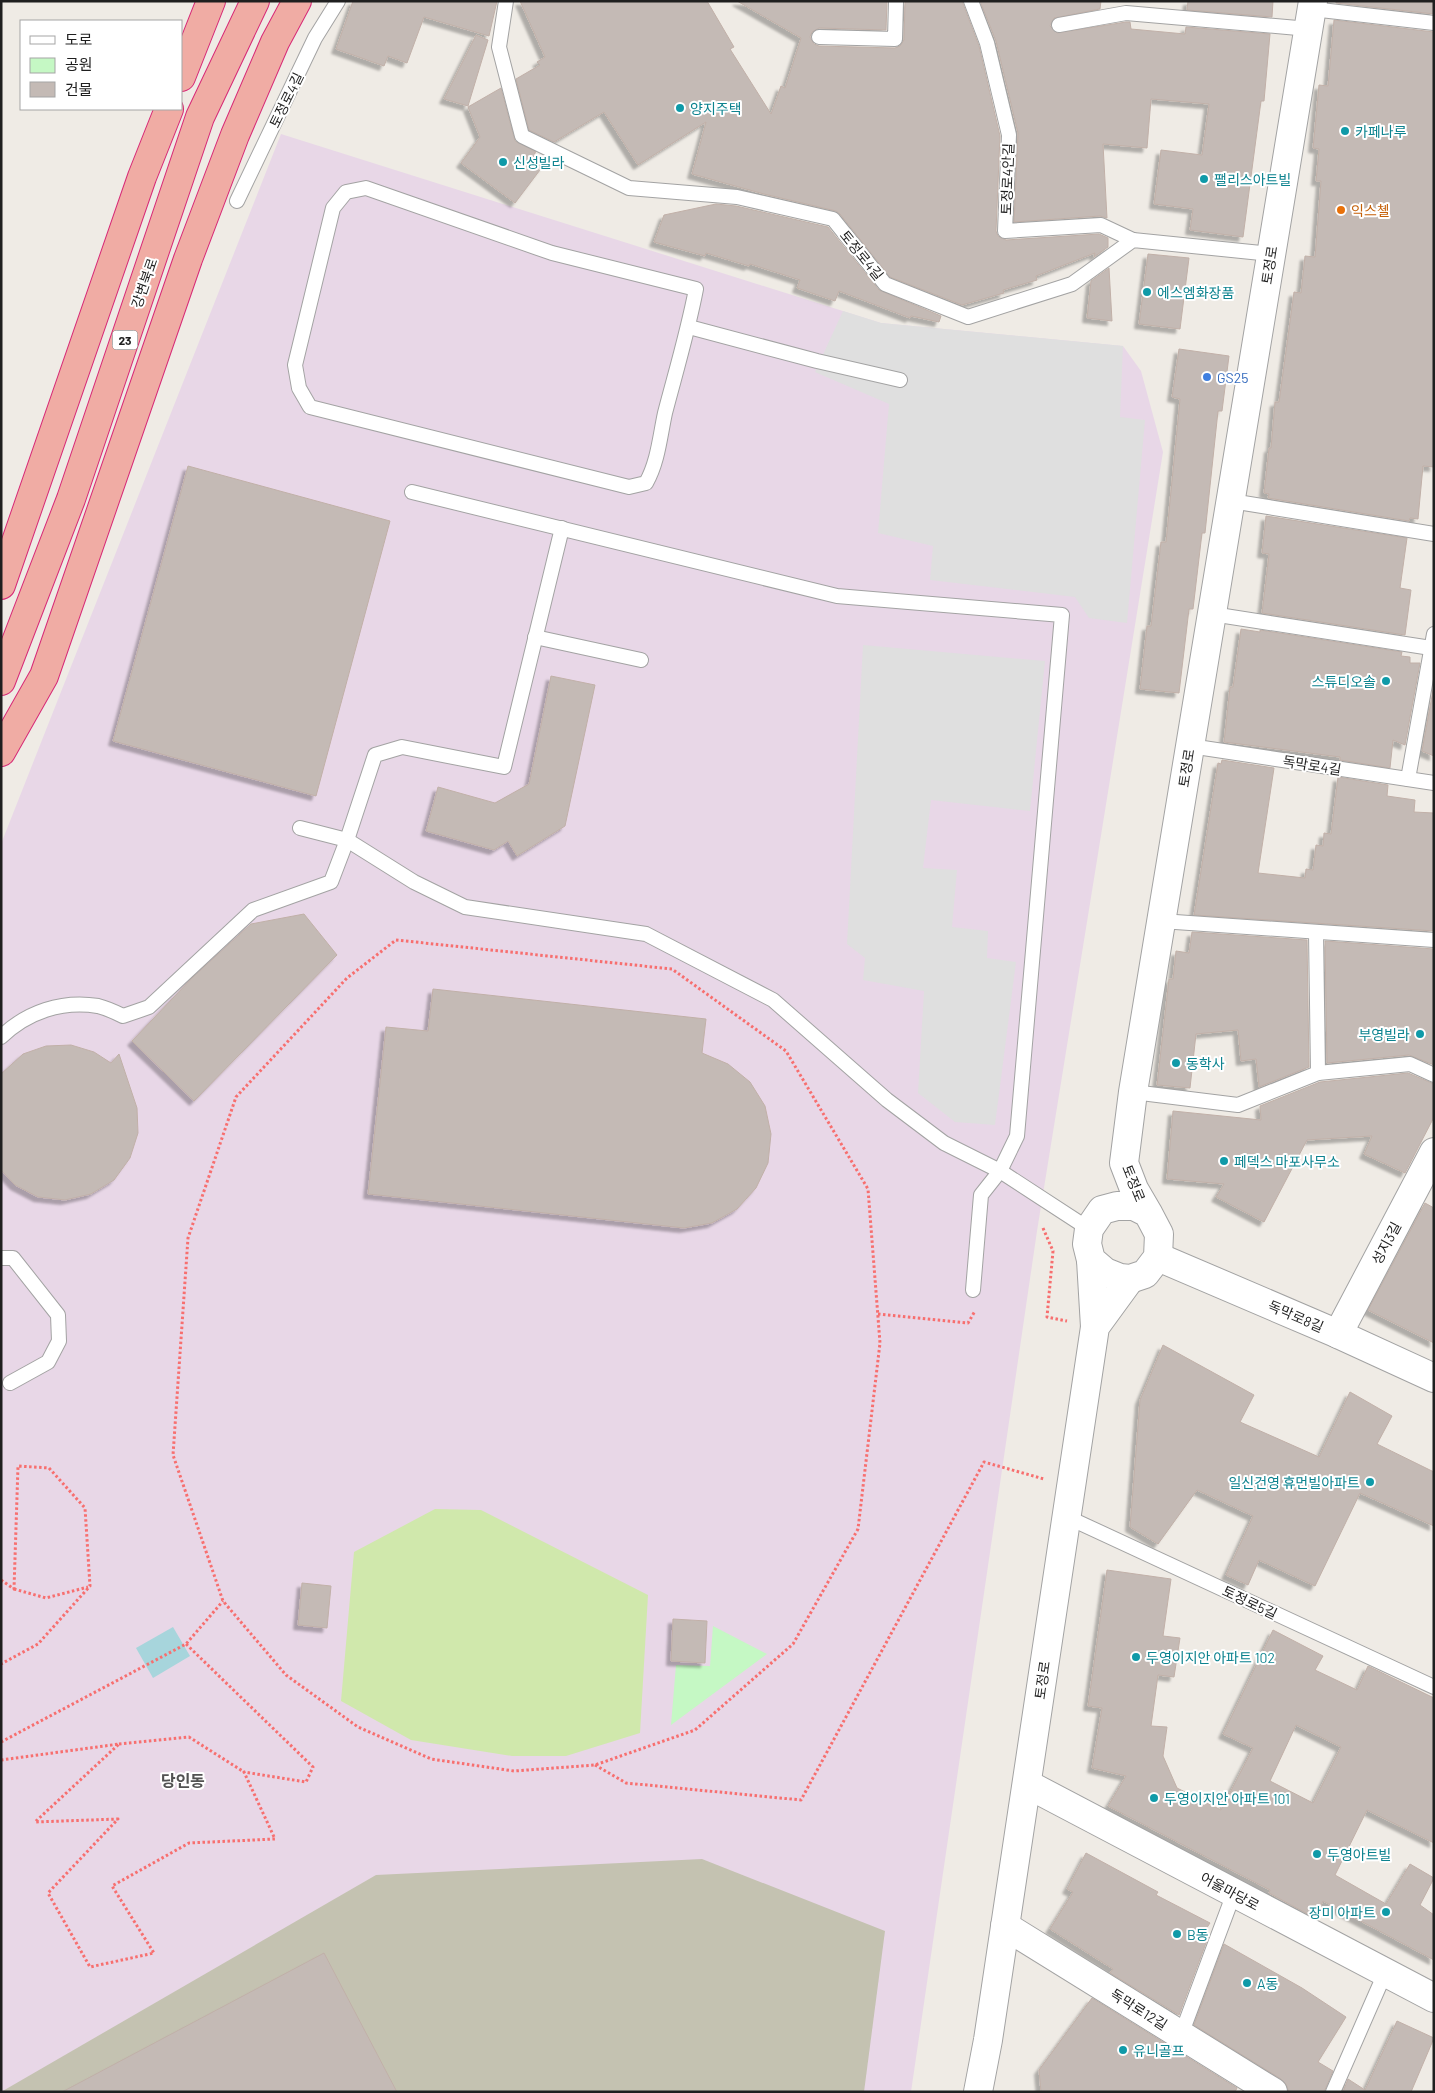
<svg xmlns="http://www.w3.org/2000/svg" width="1435" height="2093" viewBox="0 0 1435 2093" font-family="Barlow,'Noto Sans KR',sans-serif">
  <style>
    .industrial { fill: #e8d7e7 }
    .construction { fill: #c4c2b1 }
    .grass { fill: #d0e8ac }
    .park { fill: #c5f8c4 }
    .parking { fill: #dfdfdf }
    .water { fill: #a7d5dc }
    .building { fill: #c4bab5; stroke: #c1b0a8; fill-rule: evenodd; filter: url(#shadow) }
    .lines { fill: none; stroke-linecap: round; stroke-linejoin: round }
    .service-casing { stroke: #a3a3a3; stroke-width: 16 }
    .minor-casing { stroke: #a3a3a3; stroke-width: 30 }
    .tertiary-casing { stroke: #a3a3a3; stroke-width: 30 }
    .trunk-casing { stroke: #d72976; stroke-width: 30 }
    .path { stroke: #f76f6f; stroke-width: 3; stroke-dasharray: 2.5 2.5; stroke-linecap: butt }
    .service { stroke: #fff; stroke-width: 14 }
    .minor { stroke: #fff; stroke-width: 28 }
    .tertiary { stroke: #fff; stroke-width: 28 }
    .trunk { stroke: #f0aca4; stroke-width: 28 }
    .culture-dot { fill: #0f9aa8; stroke: #fff; stroke-width: 2 }
    .food-dot { fill: #e8710a; stroke: #fff; stroke-width: 2 }
    .shop-dot { fill: #3f7fe0; stroke: #fff; stroke-width: 2 }
    .labels { text-anchor: middle; dominant-baseline: central; stroke-width: 4; stroke-linejoin: round; paint-order: stroke }
    .shield { fill: #fff; stroke: #626262; stroke-width: 1 }
    .shield-label { font-size: 12px; font-weight: bold; fill: #1f1f1f }
    .street-label { font-size: 14px; fill: #1f1f1f; stroke: #fff }
    .culture-label { font-size: 14px; fill: #0d838f; stroke: #fff; text-anchor: start }
    .food-label { font-size: 14px; fill: #c56008; stroke: #fff; text-anchor: start }
    .shop-label { font-size: 14px; fill: #366cbe; stroke: #fff; text-anchor: start }
    .quarter-label { font-size: 16px; font-weight: bold; fill: #525252; stroke: #fff }
  </style>
  <defs>
    <filter id="shadow"><feDropShadow dx="-4.5" dy="4.5" stdDeviation="1" flood-color="#0004"/></filter>
  </defs>
  <rect width="100%" height="100%" fill="#efebe5"/>
  <polygon class="industrial" points="281,134 881,323 1123,346 1141,371 1163,452 1037,1231 911,2092 1,2092 1,844"/>
  <polygon class="construction" points="702,1859 885,1931 864,2092 1,2092 376,1875"/>
  <polygon class="grass" points="435,1509 481,1510 648,1595 640,1733 566,1756 512,1756 411,1740 341,1701 354,1552"/>
  <polygon class="park" points="713,1626 767,1654 671,1725 676,1665 710,1666"/>
  <g class="parking">
    <polygon points="843,311 881,323 1123,346 1120,417 1145,420 1127,623 1089,618 1075,597 930,580 933,546 878,533 889,404 815,372"/>
    <polygon points="863,645 1045,661 1030,811 931,800 923,868 957,870 952,927 988,931 987,958 1016,962 995,1125 955,1122 918,1093 924,991 863,980 865,958 847,944"/>
  </g>
  <polygon class="water" points="173,1627 190,1656 153,1678 136,1648"/>
  <g class="building">
    <polygon points="353,1 497,1 489,36 424,17 407,63 388,56 384,66 336,49"/>
    <polygon points="520,1 707,1 734,47 730,49 771,114 781,86 785,88 801,38 737,1 887,1 886,30 819,28 812,32 810,37 814,44 819,46 895,48 900,46 904,40 905,1 962,1 979,46 1000,136 996,231 998,236 1006,240 1099,234 1108,238 1108,247 1094,257 1095,253 1036,276 1037,280 1003,290 1004,293 962,305 890,277 840,214 836,211 764,194 692,174 706,122 638,165 604,112 554,142 529,130 516,79 540,65 537,62 545,57"/>
    <polygon points="980,1 1101,1 1100,9 1054,18 1050,26 1057,33 1126,22 1130,22 1131,29 1185,34 1186,27 1270,34 1264,101 1261,101 1243,237 1190,230 1193,209 1154,204 1161,150 1202,155 1209,104 1151,99 1147,148 1103,144 1107,218 1100,216 1014,222 1018,133 996,41"/>
    <polygon points="1188,1 1273,1 1272,17 1187,10"/>
    <polygon points="1336,1 1434,1 1434,14 1336,3"/>
    <polygon points="1334,20 1434,32 1434,467 1423,466 1418,519 1410,518 1409,521 1268,498 1269,494 1264,493 1269,448 1271,448 1275,402 1279,402 1294,292 1301,293 1305,256 1315,257 1321,181 1316,181 1319,149 1313,148 1319,85 1328,86"/>
    <polygon points="476,35 488,40 468,106 444,99"/>
    <polygon points="501,88 515,141 536,152 534,153 546,162 515,203 461,163 480,137 468,107"/>
    <polygon points="716,204 736,206 828,227 879,290 941,316 939,322 911,316 910,318 839,291 835,301 797,288 800,280 750,264 749,266 706,253 705,256 654,242 664,215"/>
    <polygon points="1148,254 1189,258 1180,329 1139,324"/>
    <polygon points="1109,268 1112,321 1087,318 1091,281"/>
    <polygon points="1179,349 1229,356 1222,411 1218,411 1205,533 1202,533 1193,609 1189,609 1179,693 1140,689 1147,626 1151,626 1161,542 1166,542 1180,399 1172,397"/>
    <polygon points="188,466 390,521 316,796 113,741"/>
    <polygon points="1266,516 1407,538 1400,588 1411,590 1405,635 1262,613 1269,554 1262,553"/>
    <polygon points="1241,629 1260,632 1260,630 1402,652 1401,656 1410,657 1410,663 1420,663 1405,745 1393,740 1390,768 1340,760 1340,757 1224,742 1230,687 1233,687"/>
    <polygon points="551,676 595,685 565,826 517,856 508,841 494,850 426,831 438,787 495,803 529,784"/>
    <polygon points="1434,685 1434,756 1422,751"/>
    <polygon points="1222,760 1274,768 1258,873 1305,878 1306,869 1313,870 1316,845 1323,846 1324,833 1331,834 1338,777 1388,785 1387,796 1415,800 1414,812 1434,813 1434,931 1194,915 1218,763 1221,764"/>
    <polygon points="304,914 337,955 194,1101 132,1041 193,977 251,924"/>
    <polygon points="1192,932 1307,940 1309,1067 1259,1087 1256,1059 1241,1061 1238,1030 1196,1034 1190,1088 1157,1085 1169,979 1173,979 1176,951 1189,953"/>
    <polygon points="1325,941 1434,949 1434,1065 1409,1055 1327,1063"/>
    <polygon points="433,989 706,1019 702,1053 728,1064 750,1082 765,1106 771,1134 768,1163 756,1188 737,1209 712,1223 684,1228 368,1194 386,1027 428,1031"/>
    <polygon points="71,1045 94,1052 111,1063 119,1054 137,1108 138,1133 130,1158 114,1180 91,1194 65,1200 38,1197 15,1185 1,1170 1,1074 23,1054 46,1046"/>
    <polygon points="1408,1073 1434,1084 1434,1117 1405,1173 1364,1154 1372,1136 1307,1140 1264,1222 1216,1197 1224,1184 1167,1179 1173,1111 1261,1120 1260,1106 1320,1082"/>
    <polygon points="1425,1203 1434,1208 1434,1343 1368,1310"/>
    <polygon points="1163,1345 1254,1395 1240,1422 1319,1457 1350,1392 1392,1416 1377,1444 1434,1472 1434,1526 1360,1493 1315,1586 1259,1560 1248,1585 1226,1575 1253,1516 1197,1490 1158,1544 1130,1527 1140,1400"/>
    <path d="M1107 1570 1171 1579 1163 1636 1180 1638 1174 1677 1158 1675 1151 1726 1167 1727 1163 1756 1177 1788 1221 1810 1253 1748 1223 1734 1273 1630 1323 1656 1315 1670 1357 1690 1368 1666 1434 1698V1843L1367 1810 1335 1875 1386 1904 1410 1864 1434 1878 1420 1905 1434 1915V1960L1323 1901 1315 1918 1269 1893 1270 1890 1108 1806 1126 1776 1092 1768 1102 1708 1088 1706ZM1296 1725 1341 1747 1313 1803 1270 1781Z"/>
    <polygon points="302,1583 331,1586 327,1628 298,1625"/>
    <polygon points="673,1619 707,1621 705,1663 671,1661"/>
    <polygon points="1086,1853 1158,1892 1156,1895 1210,1923 1204,1932 1209,1935 1179,2015 1110,1973 1113,1969 1050,1929 1073,1892 1067,1889"/>
    <polygon points="1224,1944 1302,1988 1346,2017 1318,2062 1333,2071 1324,2092 1289,2092 1286,2084 1281,2079 1194,2025"/>
    <polygon points="324,1953 397,2092 62,2092"/>
    <polygon points="1092,1998 1237,2088 1235,2092 1041,2092 1039,2070"/>
    <polygon points="1397,2021 1434,2038 1411,2092 1343,2092 1348,2079 1365,2090"/>
  </g>
  <g class="lines">
    <g class="service-casing">
      <g id="service">
        <polyline points="506,1 499,47 522,136 629,188 737,197 833,219 885,284 968,317 1072,284 1133,240 1271,254"/>
        <polyline points="971,1 987,43 1009,135 1005,231 1101,225 1133,240"/>
        <polyline points="1312,9 1434,23"/>
        <polyline points="1059,25 1126,13 1309,29"/>
        <polyline points="819,37 895,39 896,1"/>
        <path d="M366 188 552 253 696 289C688 331 676 371 665 413 660 436 658 462 646 483L629 487 310 407 299 388 295 365 333 208 346 192Z"/>
        <polyline points="237,201 315,38 338,1"/>
        <polyline points="689,327 817,361 900,380"/>
        <polyline points="412,492 837,596 1062,615 1017,1136 1000,1171 981,1195 973,1290"/>
        <polyline points="1231,501 1434,534"/>
        <polyline points="1212,614 1431,648"/>
        <polyline points="535,637 641,660"/>
        <polyline points="1190,746 1434,783"/>
        <polyline points="1408,779 1434,634"/>
        <polyline points="300,828 347,840 414,882 465,907 646,934 773,1000 887,1100 944,1143 1000,1171 1089,1229"/>
        <polyline points="1161,921 1434,940"/>
        <polyline points="1316,932 1318,1073"/>
        <path d="M1 1037C27 1012 62 1000 98 1006 106 1008 115 1012 123 1016L149 1007 253 910 331 882 347 840 375 755 402 747 504 767 562 528"/>
        <polyline points="1133,1092 1238,1105 1318,1073 1410,1064 1434,1075"/>
        <polyline points="1,1258 13,1258 58,1315 59,1341 48,1362 10,1383"/>
        <polyline points="1067,1517 1434,1687"/>
        <polyline points="1181,2035 1234,1893"/>
        <polyline points="1333,2092 1385,1973"/>
      </g>
    </g>
    <g class="minor-casing">
      <g id="minor">
        <polyline points="1158,1257 1338,1334 1434,1378"/>
        <polyline points="1338,1334 1434,1152"/>
        <polyline points="1027,1784 1434,1998"/>
        <polyline points="1005,1926 1273,2092"/>
      </g>
    </g>
    <g class="tertiary-casing">
      <g id="tertiary">
        <polyline points="1148,1213 1134,1206 1117,1206 1102,1210 1089,1229 1087,1244 1091,1260 1105,1272 1120,1278 1130,1279 1145,1274 1158,1257 1159,1234 1148,1213 1134,1189 1124,1163 1133,1092 1313,1"/>
        <polyline points="1091,1260 1095,1327"/>
        <polyline points="978,2092 988,2040 1095,1327 1130,1279"/>
      </g>
    </g>
    <g class="trunk-casing">
      <g id="trunk">
        <polyline points="181,77 211,1"/>
        <polyline points="1,585 142,177 169,109"/>
        <polyline points="1,681 71,499 200,117 255,1"/>
        <polyline points="1,752 44,676 188,259 235,135 275,42 297,1"/>
      </g>
    </g>
    <g class="path">
      <polygon points="396,940 672,969 786,1051 868,1189 880,1343 858,1529 793,1644 695,1730 595,1765 514,1771 431,1759 358,1727 286,1675 223,1601 173,1455 188,1238 236,1097 347,978"/>
      <polyline points="1043,1228 1053,1251 1047,1317 1067,1321"/>
      <polyline points="878,1314 968,1323 975,1311"/>
      <polyline points="1,1580 14,1589 18,1466 49,1468 85,1508 90,1586 38,1644 1,1664"/>
      <polyline points="14,1589 46,1598 88,1587"/>
      <polyline points="1,1742 186,1644 223,1601"/>
      <polyline points="119,1744 189,1737 244,1772"/>
      <polyline points="1,1760 119,1744 35,1822 118,1819 48,1893 90,1967 154,1953 112,1886 189,1843 275,1839 244,1772 306,1782 313,1767 186,1644"/>
      <polyline points="595,1765 626,1783 801,1800 984,1462 1044,1479"/>
    </g>
    <use href="#service" class="service"/>
    <use href="#minor" class="minor"/>
    <use href="#tertiary" class="tertiary"/>
    <use href="#trunk" class="trunk"/>
  </g>
  <g class="culture-dot">
    <circle cx="680" cy="108" r="5"/>
    <circle cx="1345" cy="131" r="5"/>
    <circle cx="503" cy="162" r="5"/>
    <circle cx="1204" cy="179" r="5"/>
    <circle cx="1147" cy="292" r="5"/>
    <circle cx="1386" cy="681" r="5"/>
    <circle cx="1420" cy="1034" r="5"/>
    <circle cx="1176" cy="1063" r="5"/>
    <circle cx="1224" cy="1161" r="5"/>
    <circle cx="1370" cy="1482" r="5"/>
    <circle cx="1136" cy="1657" r="5"/>
    <circle cx="1154" cy="1798" r="5"/>
    <circle cx="1317" cy="1854" r="5"/>
    <circle cx="1386" cy="1912" r="5"/>
    <circle cx="1177" cy="1934" r="5"/>
    <circle cx="1247" cy="1983" r="5"/>
    <circle cx="1123" cy="2050" r="5"/>
  </g>
  <circle class="food-dot" cx="1341" cy="210" r="5"/>
  <circle class="shop-dot" cx="1207" cy="377" r="5"/>
  <g class="labels">
    <rect class="shield" x="112.5" y="330.5" width="25" height="19" rx="4"/>
    <g class="shield-label">
      <text x="125" y="340">23</text>
    </g>
    <g class="street-label">
      <text transform="translate(286 100) rotate(-64)">토정로4길</text>
      <text transform="translate(1007 179) rotate(-88)">토정로4안길</text>
      <text transform="translate(862 255) rotate(51)">토정로4길</text>
      <text transform="translate(1269 265) rotate(-81)">토정로</text>
      <text transform="translate(144 283) rotate(-71)">강변북로</text>
      <text transform="translate(1312 765) rotate(9)">독막로4길</text>
      <text transform="translate(1186 768) rotate(-81)">토정로</text>
      <text transform="translate(1134 1183) rotate(68)">토정로</text>
      <text transform="translate(1386 1243) rotate(-62)">성지3길</text>
      <text transform="translate(1296 1316) rotate(23)">독막로8길</text>
      <text transform="translate(1250 1602) rotate(25)">토정로5길</text>
      <text transform="translate(1042 1680) rotate(-82)">토정로</text>
      <text transform="translate(1230 1891) rotate(28)">어울마당로</text>
      <text transform="translate(1139 2009) rotate(32)">독막로12길</text>
    </g>
    <g class="culture-label">
      <text x="690" y="108">양지주택</text>
      <text x="1355" y="131">카페나루</text>
      <text x="513" y="162">신성빌라</text>
      <text x="1214" y="179">팰리스아트빌</text>
      <text x="1157" y="292">에스엠화장품</text>
      <text x="1376" y="681" text-anchor="end">스튜디오솔</text>
      <text x="1410" y="1034" text-anchor="end">부영빌라</text>
      <text x="1186" y="1063">동학사</text>
      <text x="1234" y="1161">페덱스 마포사무소</text>
      <text x="1360" y="1482" text-anchor="end">일신건영 휴먼빌아파트</text>
      <text x="1146" y="1657">두영이지안 아파트 102</text>
      <text x="1164" y="1798">두영이지안 아파트 101</text>
      <text x="1327" y="1854">두영아트빌</text>
      <text x="1376" y="1912" text-anchor="end">장미 아파트</text>
      <text x="1187" y="1934">B동</text>
      <text x="1257" y="1983">A동</text>
      <text x="1133" y="2050">유니골프</text>
    </g>
    <g class="food-label">
      <text x="1351" y="210">익스첼</text>
    </g>
    <g class="shop-label">
      <text x="1217" y="377">GS25</text>
    </g>
    <g class="quarter-label">
      <text x="183" y="1780">당인동</text>
    </g>
  </g>
  <rect width="1435" height="2093" fill="none" stroke="#1f1f1f" stroke-width="5"/>
  <rect x="20" y="20" width="162" height="90" fill="#ffffff" stroke="#a5a5a5"/>
  <rect x="30" y="36" width="25" height="8" fill="#ffffff" stroke="#a5a5a5"/>
  <text x="65" y="45" font-size="15" fill="#1f1f1f">도로</text>
  <rect x="30" y="58" width="25" height="15" fill="#c5f8c4" stroke="#a5a5a5"/>
  <text x="65" y="70" font-size="15" fill="#1f1f1f">공원</text>
  <rect x="30" y="82" width="25" height="15" fill="#c4bab5" stroke="#a5a5a5"/>
  <text x="65" y="95" font-size="15" fill="#1f1f1f">건물</text>
</svg>
